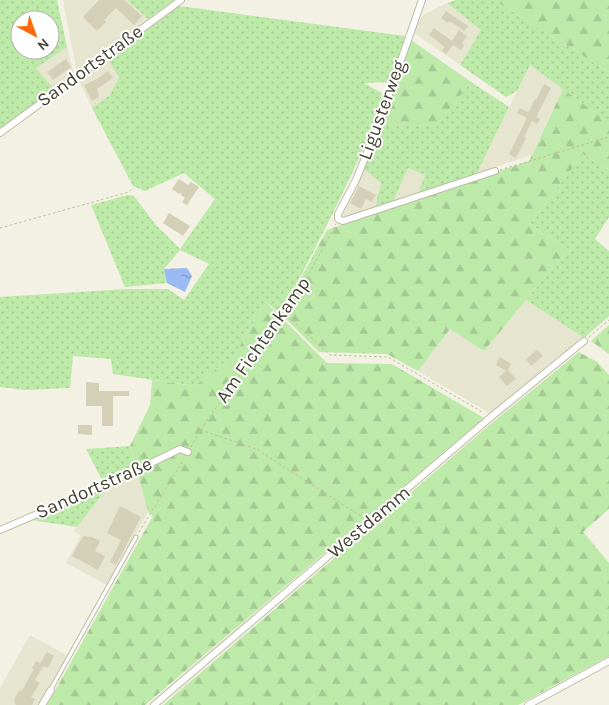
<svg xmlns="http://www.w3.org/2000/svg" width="609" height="705" viewBox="0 0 609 705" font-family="Karla,sans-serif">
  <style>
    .residential { fill: #e6e5d0 }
    .grass { fill: url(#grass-dots); fill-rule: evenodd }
    .forest { fill: url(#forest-firs) }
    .water { fill: url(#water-ripples) }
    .building { fill: #d4d0b8 }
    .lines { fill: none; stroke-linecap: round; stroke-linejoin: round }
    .lane-casing { stroke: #bebba5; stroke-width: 5 }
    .street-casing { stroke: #bebba5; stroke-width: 8 }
    .path { stroke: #c0bb96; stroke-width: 1; stroke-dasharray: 2.5 2.5; stroke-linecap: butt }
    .lane { stroke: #fff; stroke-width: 3 }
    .street { stroke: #fff; stroke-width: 6 }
    .labels { text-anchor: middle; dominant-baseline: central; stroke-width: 4; stroke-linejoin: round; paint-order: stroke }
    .street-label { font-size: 19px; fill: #444133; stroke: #fff }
  </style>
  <defs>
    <pattern id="grass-dots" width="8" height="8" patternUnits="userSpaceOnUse" patternTransform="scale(1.25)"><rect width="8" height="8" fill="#bde9a9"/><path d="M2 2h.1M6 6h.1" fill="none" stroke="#a4c992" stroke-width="1.8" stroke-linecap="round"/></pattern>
    <pattern id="forest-firs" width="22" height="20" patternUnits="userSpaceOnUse" patternTransform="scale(1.25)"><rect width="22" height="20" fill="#bde9a9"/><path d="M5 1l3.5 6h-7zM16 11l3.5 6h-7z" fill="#a4c992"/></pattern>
    <pattern id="water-ripples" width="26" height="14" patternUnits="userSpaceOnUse" patternTransform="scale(1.25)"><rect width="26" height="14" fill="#9bbaf3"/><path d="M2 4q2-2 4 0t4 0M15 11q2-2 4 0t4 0" fill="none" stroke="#8099c5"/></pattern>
  </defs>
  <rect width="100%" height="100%" fill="#f2f1e3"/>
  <g class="residential">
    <polygon points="63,0 127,0 148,19 77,73"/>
    <polygon points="447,3 481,30 460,65 413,32 423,15"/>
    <polygon points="67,47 74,75 54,89 36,68"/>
    <polygon points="107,58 119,77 110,95 92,108 78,78"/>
    <polygon points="530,65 563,89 531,155 477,173"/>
    <polygon points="408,168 425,175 418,194 392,204"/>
    <polygon points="364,169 381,183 375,208 345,217 341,213"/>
    <polygon points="526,300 584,338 491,414 418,371 450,329 484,351"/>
    <polygon points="137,474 148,512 107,585 66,563 81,535 73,532 109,486"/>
    <polygon points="30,635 68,656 40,705 0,705 0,688"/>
  </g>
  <g class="grass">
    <path d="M0 0H57L67 47 36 68 54 89 0 129ZM20 20H50V50H20Z"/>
    <polygon points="127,0 174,0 148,19"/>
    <polygon points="456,0 494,0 609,72 609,123 530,65 517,91 506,97 460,65 481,30 447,3"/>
    <path d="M179 6 405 36 390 82 364 83 385 95C357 171 318 242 281 314L266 302 235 354 195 386 113 374 111 359 73 356 70 388 26 390 0 387V297L127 289H168L184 300 209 264 180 250 164 269 167 283 125 287 91 205 128 195 134 196 155 224 180 249 215 199 184 173 145 191 133 186 92 108 110 95 119 77 107 58Z"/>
    <polygon points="471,82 509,107 477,173 418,194 425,175 408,168 392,204 375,208 381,183 364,169 381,124 436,126"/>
    <polygon points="583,154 609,170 609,217 595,239 609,251 609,316 584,338 526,300 568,249 530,224"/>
    <polygon points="130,446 135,466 102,480 86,449"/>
    <polygon points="109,486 77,527 31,520"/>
  </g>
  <g class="forest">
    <polygon points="494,0 609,0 609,72"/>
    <polygon points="411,40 471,82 436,126 381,124 408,42"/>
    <polygon points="563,89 609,123 609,170 583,154 530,224 568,249 484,351 450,329 418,371 387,354 319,352 281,314 327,230 529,161"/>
    <polygon points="266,302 327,363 392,364 484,418 145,705 47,705 153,516 148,512 130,446 150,405 152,380 195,386 235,354"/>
    <polygon points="609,325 609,354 591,341"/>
    <polygon points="579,352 597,362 609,375 609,509 583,532 609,563 609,656 518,705 163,705 492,423"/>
  </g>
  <polygon class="water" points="187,268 192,276 185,292 167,283 164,269"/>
  <g class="building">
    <polygon points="99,0 124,0 142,16 134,25 116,8 104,20 106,22 97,31 83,17"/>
    <polygon points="446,11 468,26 464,31 450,21 448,23 441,18"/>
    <polygon points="434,28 452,41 459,30 467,36 462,43 464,45 461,50 453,45 446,54 442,51 445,47 429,35"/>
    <polygon points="66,59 71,67 53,80 47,72"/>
    <polygon points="108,71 113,78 97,89 99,97 92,101 84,85 97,79"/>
    <polygon points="544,84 551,88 536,117 540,119 537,124 532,121 524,137 526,138 516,158 509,154 527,118 517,113 520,108 527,112 529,111 535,99 536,100"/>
    <polygon points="179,179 188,185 191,182 199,187 187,205 182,202 185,198 181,195 182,193 179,194 172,189"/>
    <polygon points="359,186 376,195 372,202 366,199 361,209 350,203"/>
    <polygon points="169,213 190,226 183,236 163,223"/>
    <polygon points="537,350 543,356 531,366 526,359"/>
    <polygon points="500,357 511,364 508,370 516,379 507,386 499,377 506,371 496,365"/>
    <polygon points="86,382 99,383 99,391 129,391 129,396 113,396 113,426 102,426 102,406 86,406"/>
    <polygon points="78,425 92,425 92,435 78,434"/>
    <polygon points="120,506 141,517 116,565 110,562 121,540 107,533"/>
    <polygon points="83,536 92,537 100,541 95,551 105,556 98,570 72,556"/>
    <polygon points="47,652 54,656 48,668 43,666 35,680 40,683 31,697 35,699 32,705 16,705 14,700 19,690 21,692 34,669 32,668 36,661 40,663"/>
  </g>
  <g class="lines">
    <g class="lane-casing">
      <polyline id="lane" points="51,689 136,537"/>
    </g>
    <g class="street-casing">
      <g id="street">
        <polyline points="422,0 379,123 356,180 338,214 338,219 343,221 495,171"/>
        <polyline points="0,133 181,0"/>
        <polyline points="0,530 112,482 180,449 188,452"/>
        <polyline points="42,705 51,690"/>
        <polyline points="154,705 491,417 584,341"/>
        <polyline points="528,705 609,661"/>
      </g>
    </g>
    <g class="path">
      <polyline points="500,170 609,137"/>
      <polyline points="0,228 129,192 132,189"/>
      <polyline points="285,314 330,355 388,357 484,413"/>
      <polyline points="589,337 609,320"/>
      <polyline points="201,430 256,449 364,518"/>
      <polyline points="191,447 205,423 294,301 336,224"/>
      <polyline points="139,532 184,459"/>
    </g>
    <use href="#lane" class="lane"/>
    <use href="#street" class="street"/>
  </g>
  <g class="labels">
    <g class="street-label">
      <text transform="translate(90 66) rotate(-36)">Sandortstraße</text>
      <text transform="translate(382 110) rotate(-70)">Ligusterweg</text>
      <text transform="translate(263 340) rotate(-55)">Am Fichtenkamp</text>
      <text transform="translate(94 488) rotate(-24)">Sandortstraße</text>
      <text transform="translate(369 522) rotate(-40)">Westdamm</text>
    </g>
  </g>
  <g transform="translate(35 35) rotate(139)"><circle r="24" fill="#ffffff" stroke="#b4b3ad"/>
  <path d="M0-4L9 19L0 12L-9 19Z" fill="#ff6a0d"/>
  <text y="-8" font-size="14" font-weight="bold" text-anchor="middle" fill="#444133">N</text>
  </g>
</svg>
